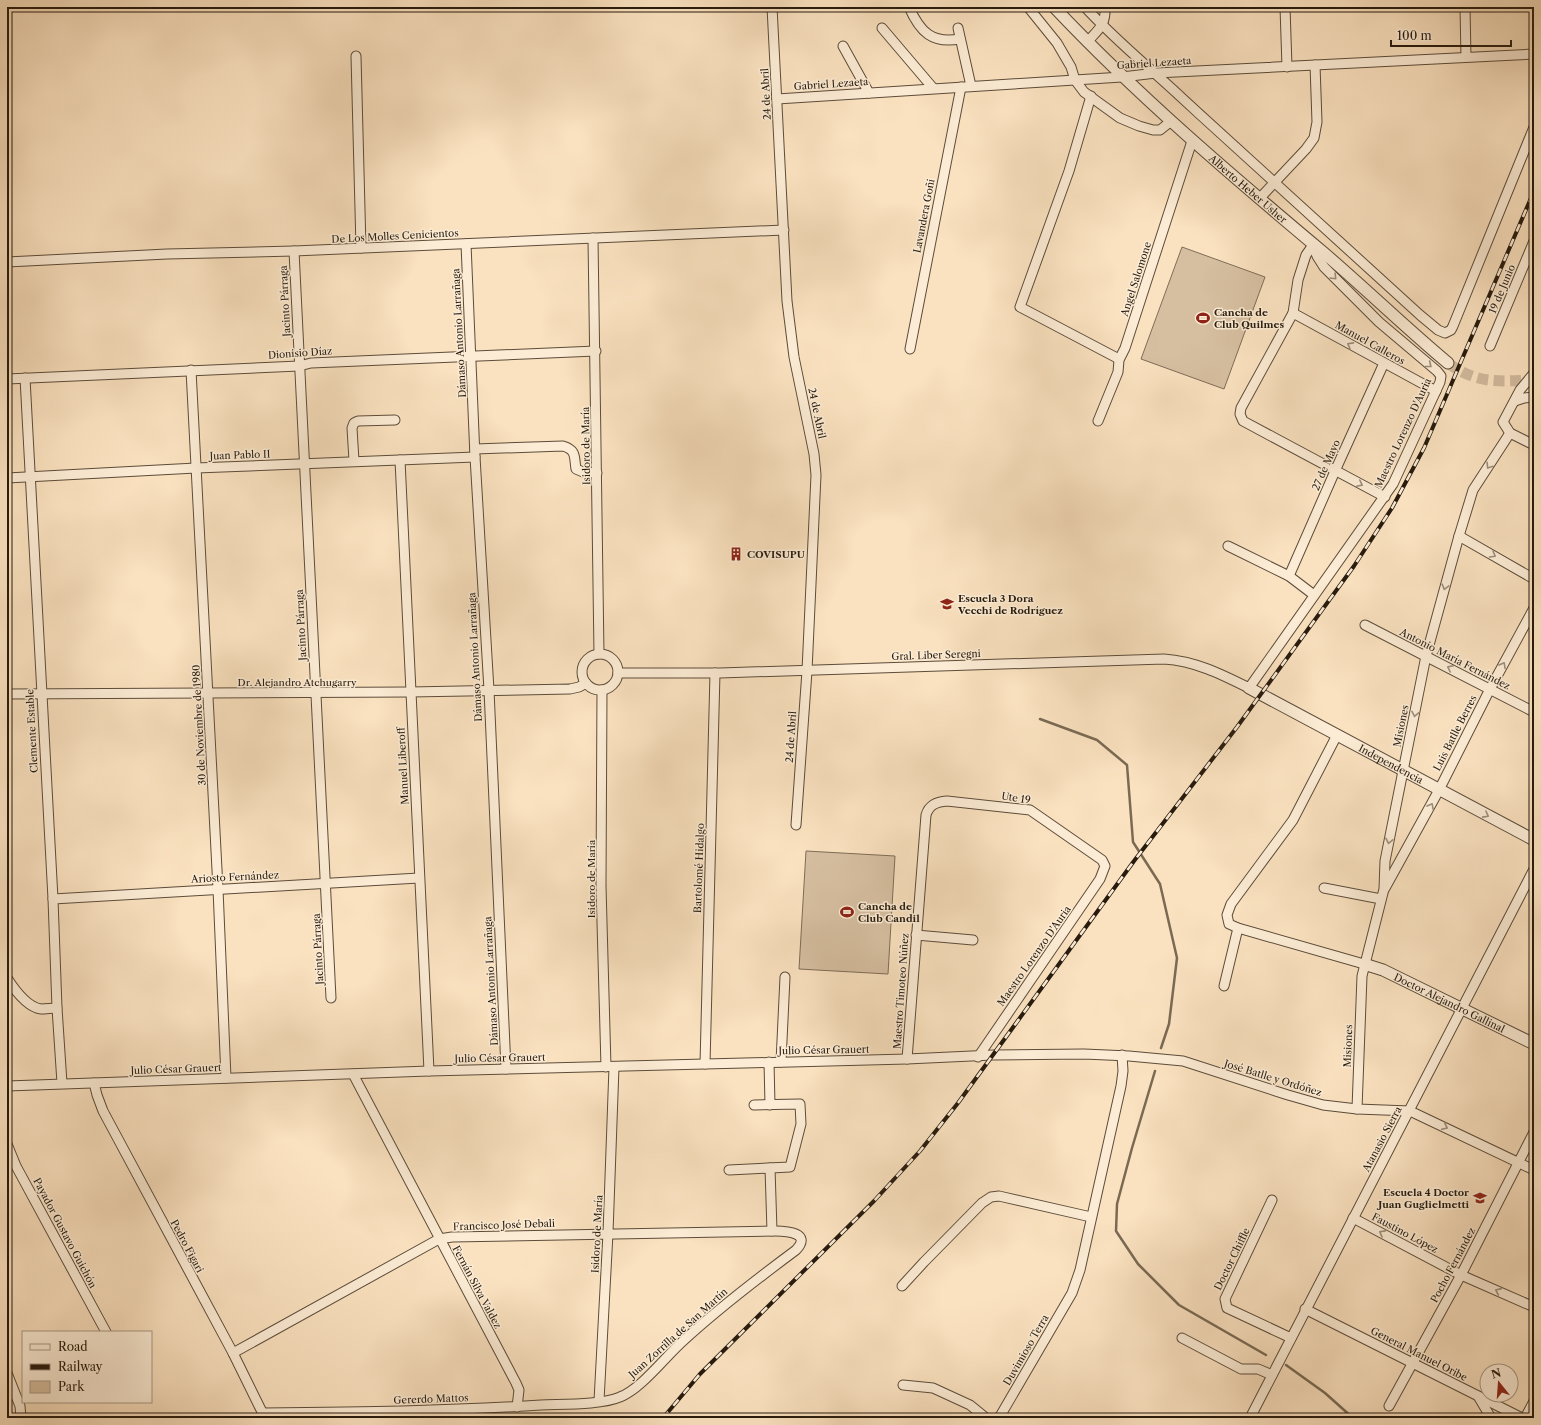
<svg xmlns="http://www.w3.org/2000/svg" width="1541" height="1425" viewBox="0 0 1541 1425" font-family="'Libre Caslon Text',serif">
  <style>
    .green { fill: #d6bfa1; stroke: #7e6d58 }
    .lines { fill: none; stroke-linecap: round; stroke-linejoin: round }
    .stream { stroke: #7a6a54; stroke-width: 2.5 }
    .tertiary-tunnel { stroke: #d0b99c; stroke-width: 11; stroke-dasharray: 11 5.5; stroke-linecap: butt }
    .minor-casing { stroke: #5c4c3a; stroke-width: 11 }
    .tertiary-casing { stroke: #5c4c3a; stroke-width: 13 }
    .minor { stroke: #fcecd5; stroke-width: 9 }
    .tertiary { stroke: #fcecd5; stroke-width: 11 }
    .rail-casing { stroke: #271b0e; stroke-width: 4 }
    .rail { stroke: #fcecd5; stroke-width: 2.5; stroke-dasharray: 8; stroke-linecap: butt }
    .oneway { stroke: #9c8e7b }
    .labels { text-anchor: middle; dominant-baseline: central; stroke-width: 3; stroke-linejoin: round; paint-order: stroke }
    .street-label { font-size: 10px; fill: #271b0e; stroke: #fcecd5 }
    .poi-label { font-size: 10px; font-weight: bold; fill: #271b0e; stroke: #fcecd5; text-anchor: start }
  </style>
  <rect width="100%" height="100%" fill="#fae1bf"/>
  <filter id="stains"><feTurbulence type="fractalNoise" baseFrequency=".005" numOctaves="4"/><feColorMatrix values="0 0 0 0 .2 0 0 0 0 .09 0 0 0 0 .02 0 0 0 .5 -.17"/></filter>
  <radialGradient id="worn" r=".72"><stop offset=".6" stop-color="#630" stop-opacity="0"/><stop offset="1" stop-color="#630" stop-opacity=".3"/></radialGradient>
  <g class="green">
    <polygon points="1182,247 1265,277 1224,389 1141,359"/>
    <polygon points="806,851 895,856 888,974 799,969"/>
  </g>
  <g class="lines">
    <g class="stream">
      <polyline points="1040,719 1097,740 1127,765 1133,842 1160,884 1177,958 1169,1024 1161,1048"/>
      <polyline points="1155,1071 1132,1148 1117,1204 1116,1231 1138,1264 1179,1305 1266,1355"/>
      <polyline points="1286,1365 1325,1393 1353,1418"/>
    </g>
    <path class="tertiary-tunnel" d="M1448 363C1478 385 1500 381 1534 380"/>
    <g class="minor-casing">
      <g id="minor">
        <polyline points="772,7 787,301 794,357 814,454 816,475 807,671 796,825"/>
        <path d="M909 7C920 32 932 44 960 39"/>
        <polyline points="1028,7 1057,43 1071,67 1075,80 1084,92 1120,118 1139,126 1153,130 1160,130 1170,122"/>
        <path d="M1085 7C1115 40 1150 68 1182 98 1261 171 1341 243 1420 315L1438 330 1445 333 1451 330 1453 326 1534 127"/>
        <polyline points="1285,7 1287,67"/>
        <polyline points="1465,7 1466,57"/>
        <polyline points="882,28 933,88"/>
        <polyline points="958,28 971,86"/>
        <path d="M1087 42C1099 29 1106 25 1105 7"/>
        <polyline points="843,46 869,93"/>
        <polyline points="356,56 361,248"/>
        <polyline points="1091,96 1069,171 1020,307 1119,359"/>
        <polyline points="777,99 1122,77 1156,73 1534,54"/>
        <polyline points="1259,199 1306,149 1314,138 1317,122 1315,65"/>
        <polyline points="593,238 599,654"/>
        <polyline points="466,244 475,457 489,690 506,1069"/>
        <polyline points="1313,245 1306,255 1298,280 1293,313 1241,408 1240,414 1243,421 1385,497"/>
        <polyline points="294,251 331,998"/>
        <polyline points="7,262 167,254 294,251 784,230"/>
        <polyline points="1293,313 1436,391"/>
        <polyline points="1490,346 1534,241"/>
        <polyline points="910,349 961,87"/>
        <polyline points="191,370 218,889 226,1078"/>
        <polyline points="1534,373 1520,390 1503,422 1510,433 1534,445"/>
        <polyline points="25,378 53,899 57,1008 62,1083"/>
        <polyline points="7,379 299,366 311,363 596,351"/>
        <polyline points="1515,401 1524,398 1534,397"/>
        <polyline points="1098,421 1118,372 1119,360 1125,348 1192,141"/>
        <path d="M475 449 563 446C577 450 574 458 576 469L583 472 597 473"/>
        <polyline points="400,460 429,1071"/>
        <polyline points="354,461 352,428 354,423 358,421 395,420"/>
        <polyline points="7,478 196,468 475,457"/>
        <polyline points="1459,536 1534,579"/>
        <polyline points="1228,546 1289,576 1314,595"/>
        <polyline points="1289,576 1335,471 1384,363"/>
        <polyline points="1365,625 1534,712"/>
        <circle cx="600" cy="672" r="18"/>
        <path d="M618 673H720L1164 659C1195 661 1221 674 1249 688L1393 484 1440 382 1441 376 1437 371 1379 322 1324 267 1317 256 1313 245"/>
        <polyline points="602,690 601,886 606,1067"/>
        <polyline points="7,694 410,692 570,689 579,687 586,683"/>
        <polyline points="1337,735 1293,820 1231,904 1227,915 1229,924 1238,928 1364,964"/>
        <polyline points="1324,888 1381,899"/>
        <polyline points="1385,888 1439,790 1490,689 1534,608"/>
        <polyline points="53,899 419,878"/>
        <polyline points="916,935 973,940"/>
        <path d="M7 978C14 989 27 1007 41 1009 46 1009 52 1008 57 1008"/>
        <polyline points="1224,986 1238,928"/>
        <path d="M907 1059 926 815C929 805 936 802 947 801L1030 810 1102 860 1105 866 1100 879 978 1057"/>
        <polyline points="769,1062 770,1105"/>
        <polyline points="781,1062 785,977"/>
        <polyline points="705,1064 715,673"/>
        <polyline points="353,1074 516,1383 519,1390 517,1407"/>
        <polyline points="94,1083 97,1095 103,1111 233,1353 265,1418"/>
        <polyline points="7,1086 429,1071 907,1059 993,1055 1084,1054 1129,1056 1183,1061 1288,1095 1323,1105 1357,1109 1410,1111 1534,1170"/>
        <polyline points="1357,1109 1362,976 1384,889 1385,861 1426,656 1459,536 1473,490 1510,433"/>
        <polyline points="7,1144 16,1166 106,1332"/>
        <polyline points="770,1168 772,1231"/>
        <polyline points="729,1170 790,1167 801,1124 800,1104 754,1105"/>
        <polyline points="1272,1200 1225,1299 1227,1308 1291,1338"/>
        <polyline points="1353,1218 1461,1275 1534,1307"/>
        <polyline points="902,1286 924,1262 982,1203 991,1197 999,1196 1091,1217"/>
        <polyline points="1305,1309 1522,1418"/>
        <polyline points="1182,1338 1241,1369 1258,1369 1272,1375"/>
        <path d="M233 1353 439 1239 452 1237 775 1231C787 1231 812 1233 796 1250 757 1279 719 1308 683 1341 665 1357 641 1389 620 1397 602 1405 562 1404 541 1405 449 1411 356 1412 263 1413"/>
        <polyline points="7,1373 20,1406 21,1418"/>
        <polyline points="903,1385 933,1388 970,1405 986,1418"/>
        <polyline points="1478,1396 1491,1418"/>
        <polyline points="599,1401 608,1233 614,1067"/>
        <polyline points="1389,1406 1461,1275 1534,1132"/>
        <polyline points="999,1418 1072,1293 1080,1270 1121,1086 1123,1071 1122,1055"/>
        <polyline points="1250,1418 1534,869"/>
        <polyline points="1525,1418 1534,1401"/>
      </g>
    </g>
    <g class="tertiary-casing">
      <g id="tertiary">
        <path id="s1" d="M1054 7C1138 96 1231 175 1324 253 1366 289 1406 328 1448 363"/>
        <path id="s2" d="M1249 688 1534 840"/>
        <path id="s3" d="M1364 964 1383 970 1534 1044"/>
      </g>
    </g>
    <use href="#minor" class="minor"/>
    <use href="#tertiary" class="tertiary"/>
    <g class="rail-casing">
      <polyline id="rail" points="663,1418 700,1374 874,1201 920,1151 958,1103 1134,861 1237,727 1354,566 1392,508 1424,448 1534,191"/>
    </g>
    <use href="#rail" class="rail"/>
  </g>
  <defs><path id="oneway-chevron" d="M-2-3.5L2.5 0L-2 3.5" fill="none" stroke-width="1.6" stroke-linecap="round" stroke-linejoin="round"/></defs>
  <g class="oneway">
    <use href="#oneway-chevron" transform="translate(1334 277) rotate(46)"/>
    <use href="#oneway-chevron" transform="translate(1350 345) rotate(-151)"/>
    <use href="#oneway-chevron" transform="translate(1429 365) rotate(39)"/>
    <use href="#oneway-chevron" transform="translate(1489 466) rotate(123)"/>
    <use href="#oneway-chevron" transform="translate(1360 484) rotate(27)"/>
    <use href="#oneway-chevron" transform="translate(1493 555) rotate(30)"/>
    <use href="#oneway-chevron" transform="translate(1445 587) rotate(105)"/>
    <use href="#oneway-chevron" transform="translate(1503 665) rotate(-61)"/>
    <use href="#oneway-chevron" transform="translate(1450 668) rotate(-153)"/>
    <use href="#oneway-chevron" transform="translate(1415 714) rotate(101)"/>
    <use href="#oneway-chevron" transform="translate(1431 806) rotate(-61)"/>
    <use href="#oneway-chevron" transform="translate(1486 815) rotate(28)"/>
    <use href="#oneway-chevron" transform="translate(1389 841) rotate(102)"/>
    <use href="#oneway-chevron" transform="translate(1445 1127) rotate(25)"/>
    <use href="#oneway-chevron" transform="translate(1382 1233) rotate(-152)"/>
    <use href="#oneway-chevron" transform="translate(1498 1291) rotate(-156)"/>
  </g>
  <defs>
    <g id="stadium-bare" transform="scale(1.08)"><path d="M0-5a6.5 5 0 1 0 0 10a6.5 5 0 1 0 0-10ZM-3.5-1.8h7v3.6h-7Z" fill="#8f2418" stroke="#fcecd5" stroke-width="2.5" paint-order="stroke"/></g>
    <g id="building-bare" transform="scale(1.08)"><path d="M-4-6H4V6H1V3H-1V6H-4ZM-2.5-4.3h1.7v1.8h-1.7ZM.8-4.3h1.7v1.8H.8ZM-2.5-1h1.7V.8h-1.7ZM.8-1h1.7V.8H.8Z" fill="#8f2418" stroke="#fcecd5" stroke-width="2.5" paint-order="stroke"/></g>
    <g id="school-bare" transform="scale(1.08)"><path d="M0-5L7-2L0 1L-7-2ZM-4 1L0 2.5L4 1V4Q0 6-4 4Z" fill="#8f2418" stroke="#fcecd5" stroke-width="2.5" paint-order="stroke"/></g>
  </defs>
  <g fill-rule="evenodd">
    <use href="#stadium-bare" x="1203" y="318"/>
    <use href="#building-bare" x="736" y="554"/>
    <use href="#school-bare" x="947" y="604"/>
    <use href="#stadium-bare" x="847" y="912"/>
    <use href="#school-bare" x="1480" y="1198"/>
  </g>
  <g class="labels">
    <g class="street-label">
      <text transform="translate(1154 63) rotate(-4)">Gabriel Lezaeta</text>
      <text transform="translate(831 84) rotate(-4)">Gabriel Lezaeta</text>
      <text transform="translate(766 94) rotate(-93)">24 de Abril</text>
      <text stroke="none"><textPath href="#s1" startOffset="266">Alberto Heber Usher</textPath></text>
      <text transform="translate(924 216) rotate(-79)">Lavandera Goñi</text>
      <text transform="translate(395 236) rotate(-3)">De Los Molles Cenicientos</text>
      <text transform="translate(1136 279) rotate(-72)">Angel Salomone</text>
      <text transform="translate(1502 289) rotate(-67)">19 de Junio</text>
      <text transform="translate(285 301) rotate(-93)">Jacinto Párraga</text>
      <text transform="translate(459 333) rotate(-93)">Dámaso Antonio Larrañaga</text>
      <text transform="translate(1370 343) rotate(29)">Manuel Calleros</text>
      <text transform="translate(300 353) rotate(-4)">Dionisio Díaz</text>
      <text transform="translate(817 413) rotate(78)">24 de Abril</text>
      <text transform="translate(1403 433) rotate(-65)">Maestro Lorenzo D'Auria</text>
      <text transform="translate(586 446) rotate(-91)">Isidoro de María</text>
      <text transform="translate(240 455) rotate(-2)">Juan Pablo II</text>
      <text transform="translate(1326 465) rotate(-66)">27 de Mayo</text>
      <text transform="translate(301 625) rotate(-93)">Jacinto Párraga</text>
      <text transform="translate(936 655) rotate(-2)">Gral. Liber Seregni</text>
      <text transform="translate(475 657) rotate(-93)">Dámaso Antonio Larrañaga</text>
      <text transform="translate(1455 659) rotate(27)">Antonio María Fernández</text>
      <text x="297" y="682">Dr. Alejandro Atchugarry</text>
      <text transform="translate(199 725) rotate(-93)">30 de Noviembre de 1980</text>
      <text transform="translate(1401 726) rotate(-79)">Misiones</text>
      <text transform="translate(32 731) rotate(-93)">Clemente Estable</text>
      <text transform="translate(1455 733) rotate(-63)">Luis Batlle Berres</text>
      <text transform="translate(791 737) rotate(-86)">24 de Abril</text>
      <text stroke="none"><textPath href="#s2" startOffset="161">Independencia</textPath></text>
      <text transform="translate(403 766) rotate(-93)">Manuel Liberoff</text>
      <text transform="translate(1016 798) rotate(9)">Ute 19</text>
      <text transform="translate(699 868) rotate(-88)">Bartolomé Hidalgo</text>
      <text transform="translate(235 877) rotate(-3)">Ariosto Fernández</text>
      <text transform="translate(591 879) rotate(-90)">Isidoro de María</text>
      <text transform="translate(318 949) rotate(-93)">Jacinto Párraga</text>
      <text transform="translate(1034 956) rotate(-55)">Maestro Lorenzo D'Auria</text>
      <text transform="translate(491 981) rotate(-93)">Dámaso Antonio Larrañaga</text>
      <text transform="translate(901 991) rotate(-86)">Maestro Timoteo Núñez</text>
      <text stroke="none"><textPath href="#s3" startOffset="94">Doctor Alejandro Gallinal</textPath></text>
      <text transform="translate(1348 1046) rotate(-88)">Misiones</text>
      <text transform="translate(824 1050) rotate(-1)">Julio César Grauert</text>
      <text transform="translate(500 1058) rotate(-1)">Julio César Grauert</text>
      <text transform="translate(176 1069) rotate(-2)">Julio César Grauert</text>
      <text transform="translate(1273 1078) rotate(17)">José Batlle y Ordóñez</text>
      <text transform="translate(1382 1139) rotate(-62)">Atanasio Sierra</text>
      <text transform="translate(504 1225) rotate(-2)">Francisco José Debali</text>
      <text transform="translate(65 1233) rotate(62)">Payador Gustavo Guichón</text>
      <text transform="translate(1405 1233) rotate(28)">Faustino López</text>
      <text transform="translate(597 1234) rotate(-87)">Isidoro de María</text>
      <text transform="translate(187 1246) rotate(62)">Pedro Figari</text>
      <text transform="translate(1232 1259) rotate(-64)">Doctor Chiffle</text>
      <text transform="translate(1453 1265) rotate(-62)">Pocho Fernández</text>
      <text transform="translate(477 1287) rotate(62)">Fernán Silva Valdez</text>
      <text transform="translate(678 1333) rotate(-42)">Juan Zorrilla de San Martín</text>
      <text transform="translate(1026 1350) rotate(-60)">Duvimioso Terra</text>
      <text transform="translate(1419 1354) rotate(27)">General Manuel Oribe</text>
      <text transform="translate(431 1399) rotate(-2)">Gererdo Mattos</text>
    </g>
    <g class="poi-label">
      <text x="1214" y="312">Cancha de<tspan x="1214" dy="12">Club Quilmes</tspan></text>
      <text x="747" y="554">COVISUPU</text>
      <text x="958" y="598">Escuela 3 Dora<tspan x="958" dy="12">Vecchi de Rodríguez</tspan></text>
      <text x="858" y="906">Cancha de<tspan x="858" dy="12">Club Candil</tspan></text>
      <text x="1469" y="1192" text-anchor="end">Escuela 4 Doctor<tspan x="1469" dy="12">Juan Guglielmetti</tspan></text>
    </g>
  </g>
  <rect width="1541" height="1425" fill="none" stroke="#fae1bf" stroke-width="24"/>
  <rect x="8" y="8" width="1525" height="1409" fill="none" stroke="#271b0e" stroke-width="2"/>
  <rect x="12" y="12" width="1517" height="1401" fill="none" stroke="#271b0e"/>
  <rect x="22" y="1331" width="130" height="72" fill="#fcecd5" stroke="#a79885"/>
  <rect x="30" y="1344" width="20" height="6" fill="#fcecd5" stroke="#a79885"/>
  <text x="58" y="1351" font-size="12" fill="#271b0e">Road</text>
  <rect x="30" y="1364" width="20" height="6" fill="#271b0e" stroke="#a79885"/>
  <text x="58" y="1371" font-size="12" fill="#271b0e">Railway</text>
  <rect x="30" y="1381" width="20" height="12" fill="#d6bfa1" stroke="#a79885"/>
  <text x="58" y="1391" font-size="12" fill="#271b0e">Park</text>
  <g transform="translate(1499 1383) rotate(343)"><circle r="19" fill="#fcecd5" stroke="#a79885"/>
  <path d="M0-3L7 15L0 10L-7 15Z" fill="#8f2418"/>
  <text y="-6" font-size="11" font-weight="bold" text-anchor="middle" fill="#271b0e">N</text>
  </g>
  <path d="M1391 40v6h120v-6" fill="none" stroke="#271b0e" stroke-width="2"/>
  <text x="1397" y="40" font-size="12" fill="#271b0e" stroke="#fcecd5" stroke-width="3" paint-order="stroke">100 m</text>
  <rect width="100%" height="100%" filter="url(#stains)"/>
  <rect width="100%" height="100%" fill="url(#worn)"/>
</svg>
